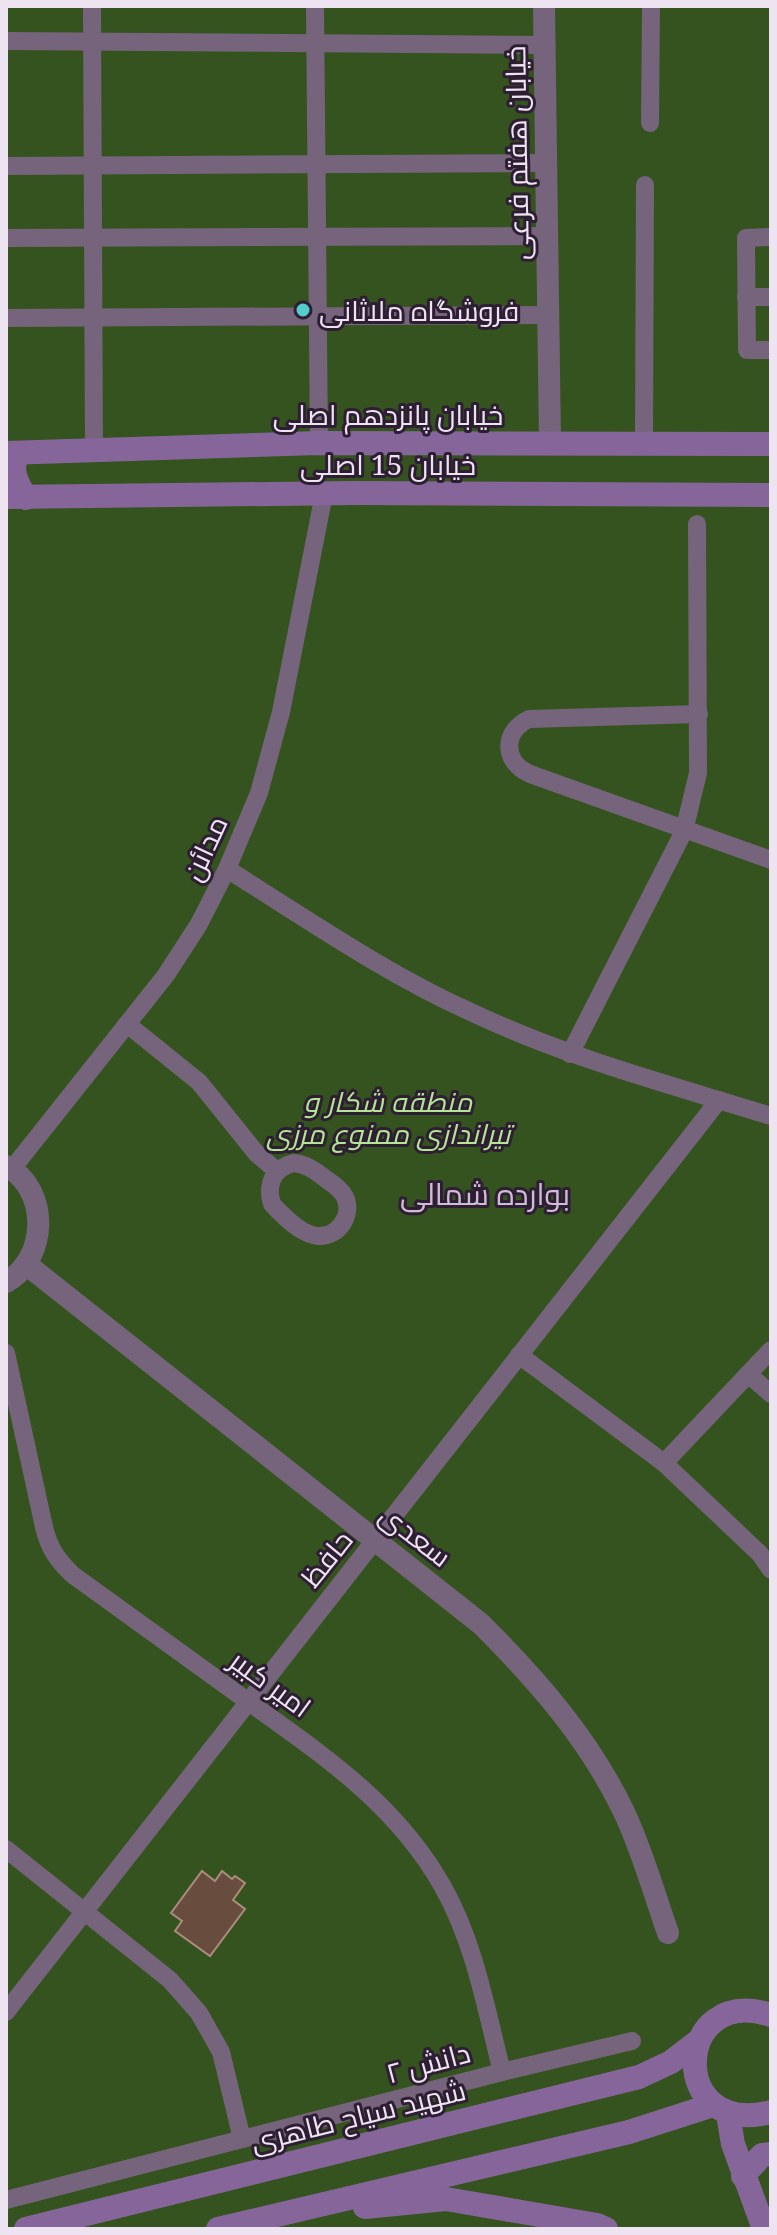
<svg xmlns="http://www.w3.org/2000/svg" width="777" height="2235" viewBox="0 0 777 2235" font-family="'Noto Serif',Cairo,serif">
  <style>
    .green { fill: #35531e }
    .building { fill: #684c3e; stroke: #ab8c7d; stroke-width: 2 }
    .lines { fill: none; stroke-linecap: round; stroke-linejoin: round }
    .minor { stroke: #76647c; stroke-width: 18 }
    .tertiary { stroke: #76647c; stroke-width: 22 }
    .secondary { stroke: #86669a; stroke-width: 24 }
    .poi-dot { fill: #53cdcb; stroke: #2e1e33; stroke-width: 3 }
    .labels { text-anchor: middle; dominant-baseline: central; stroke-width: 6; stroke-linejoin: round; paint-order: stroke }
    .street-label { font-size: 28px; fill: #ede3f1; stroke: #2e1e33 }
    .poi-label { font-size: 28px; fill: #ede3f1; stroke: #2e1e33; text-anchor: start }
    .park-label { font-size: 28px; font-style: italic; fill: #b4e593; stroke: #2e1e33 }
    .neighbourhood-label { font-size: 30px; fill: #d0bcd7; stroke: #2e1e33 }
  </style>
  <rect width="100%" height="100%" fill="#2e1e33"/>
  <rect class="green" x="6" y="6" width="765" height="2223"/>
  <polygon class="building" points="202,1871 215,1881 222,1871 232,1879 235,1876 245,1883 233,1900 245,1909 210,1956 175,1931 182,1921 171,1913"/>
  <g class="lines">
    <g class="minor">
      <polyline points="92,6 94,451"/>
      <polyline points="315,6 319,443"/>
      <polyline points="6,41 545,45"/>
      <polyline points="650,123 651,6"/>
      <polyline points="6,166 546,163"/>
      <polyline points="771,237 746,238 747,350 771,350"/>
      <polyline points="6,238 547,236"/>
      <polyline points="746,297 771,297"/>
      <polyline points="6,318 548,315"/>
      <polyline points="644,444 645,185"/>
      <path d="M699 714 529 719C502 732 503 762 530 774L771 860"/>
      <path d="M227 869C307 919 386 974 473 1013 568 1058 671 1085 771 1116"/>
      <polyline points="127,1024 199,1082 257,1154 277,1171"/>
      <polyline points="570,1054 684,831 698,773 697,524"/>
      <path d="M293 1163C307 1164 315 1171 326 1179 333 1184 341 1189 345 1197 353 1215 339 1237 318 1236 302 1235 282 1215 272 1204 266 1184 273 1169 293 1163Z"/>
      <polyline points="12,1169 166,975 199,924 227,869 259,793 281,712 324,494"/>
      <path d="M6 1353 44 1527C49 1548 57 1560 73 1575 131 1617 188 1658 246 1700 321 1754 396 1803 443 1887 475 1944 486 2009 502 2072"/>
      <polyline points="519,1355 664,1463 760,1554 771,1570"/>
      <polyline points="748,1374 771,1394"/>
      <polyline points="664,1463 771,1350"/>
      <polyline points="6,1849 170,1980 199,2013 221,2052 242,2139"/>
      <polyline points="6,2012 719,1100"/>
      <polyline points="6,2200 502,2072 632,2041"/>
    </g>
    <g class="tertiary">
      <polyline points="544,6 550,443"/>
      <path d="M6 1166C50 1189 48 1259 6 1282"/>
      <path d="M26 1264 481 1624C538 1681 589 1739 624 1812 642 1850 654 1893 668 1933"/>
    </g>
    <g class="secondary">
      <polyline points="6,453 319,443 771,444"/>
      <path d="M18 453C9 469 17 483 26 498"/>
      <polyline points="6,497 353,493 771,495"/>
      <path d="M771 2015C673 1983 666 2139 771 2112"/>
      <polyline points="728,2114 733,2144 764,2229"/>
      <polyline points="743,2176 762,2155 771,2154"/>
      <polyline points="365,2207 446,2199 597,2225 606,2229"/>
      <polyline points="26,2229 639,2077 671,2062 697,2042"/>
      <polyline points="218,2229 629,2132 713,2105"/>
    </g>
  </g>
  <circle class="poi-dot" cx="303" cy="310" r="8"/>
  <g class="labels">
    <g class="street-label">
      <text transform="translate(516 153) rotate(-91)">خیابان هفتم فرعی</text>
      <text x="388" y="414">خیابان پانزدهم اصلی</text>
      <text x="388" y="464">خیابان 15 اصلی</text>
      <text transform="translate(204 848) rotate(-65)">مدائن</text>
      <text transform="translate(416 1535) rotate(38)">سعدی</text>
      <text transform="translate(326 1558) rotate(-51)">حافظ</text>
      <text transform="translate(271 1683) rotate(36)">امیر کبیر</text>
      <text transform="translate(428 2062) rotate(-15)">دانش ۲</text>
      <text transform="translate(358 2115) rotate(-14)">شهید سیاح طاهری</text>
    </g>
    <g class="poi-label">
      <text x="319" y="310">فروشگاه ملاثانی</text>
    </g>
    <g class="park-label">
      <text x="388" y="1101">منطقه شکار و<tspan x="388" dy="32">تیراندازی ممنوع مرزی</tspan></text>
    </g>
    <g class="neighbourhood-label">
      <text x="485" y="1193">بوارده شمالی</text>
    </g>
  </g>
  <rect width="777" height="2235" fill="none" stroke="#ede3f1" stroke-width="16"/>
</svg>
